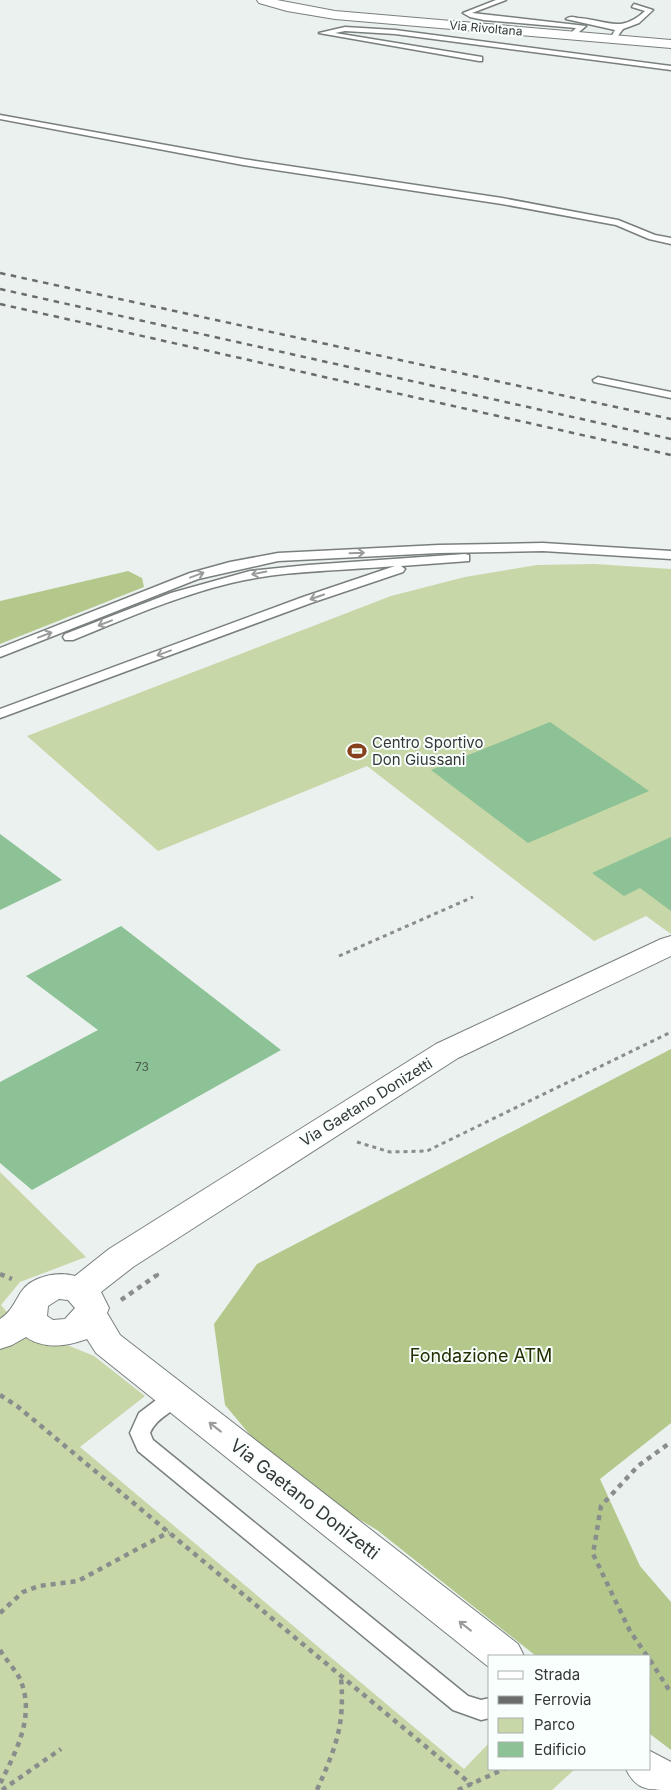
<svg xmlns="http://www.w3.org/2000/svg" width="671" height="1790" viewBox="0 0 671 1790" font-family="Inter,sans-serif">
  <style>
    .green { fill: #c7d7a8 }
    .forest { fill: #b4c88c }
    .building { fill: #8cc295 }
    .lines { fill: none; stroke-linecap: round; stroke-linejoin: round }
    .service-casing { stroke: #787f7d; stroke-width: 3 }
    .minor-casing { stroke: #787f7d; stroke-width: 2 }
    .tertiary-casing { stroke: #787f7d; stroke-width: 2 }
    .path-far1 { stroke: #898d8c; stroke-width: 3; stroke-dasharray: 4 4; stroke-linecap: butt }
    .path { stroke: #898d8c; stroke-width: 4.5; stroke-dasharray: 5 5; stroke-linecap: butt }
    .service { fill: #fff; fill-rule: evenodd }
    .minor { fill: #fff; fill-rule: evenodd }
    .tertiary { fill: #fff; fill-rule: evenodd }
    .rail { stroke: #696c6b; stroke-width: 2.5; stroke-dasharray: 5.5 5.5; stroke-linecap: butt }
    .oneway { stroke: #9a9b9b }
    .labels { text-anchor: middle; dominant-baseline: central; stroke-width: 4; stroke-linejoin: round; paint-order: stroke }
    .far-street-label { font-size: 12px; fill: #353737; stroke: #f8fffc }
    .number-label { font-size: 12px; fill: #4b5a4e }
    .poi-label { font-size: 15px; fill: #353737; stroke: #f8fffc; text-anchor: start }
    .street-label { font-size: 15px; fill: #353737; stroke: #f8fffc }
    .near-park-label { font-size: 18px; fill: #232e01; stroke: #f8fffc }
    .near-street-label { font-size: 18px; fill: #353737; stroke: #f8fffc }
  </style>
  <rect width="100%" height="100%" fill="#eaf1ef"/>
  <g class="green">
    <polygon points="595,564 671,569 671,934 646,916 594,941 367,766 158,851 27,736 391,596 465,577 537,565"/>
    <polygon points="0,1172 86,1257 20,1282 1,1305 18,1325 37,1340 67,1345 94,1356 145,1396 80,1447 464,1769 490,1742 490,1769 575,1769 552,1790 0,1790"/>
  </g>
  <g class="forest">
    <polygon points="128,571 142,578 144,587 0,644 0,601"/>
    <polygon points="671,1049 671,1423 600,1479 640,1566 671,1602 671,1750 650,1734 650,1656 536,1656 377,1530 282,1473 225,1405 214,1324 257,1264"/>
  </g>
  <g class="building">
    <polygon points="550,722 649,791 528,843 431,770"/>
    <polygon points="0,834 62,880 0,910"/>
    <polygon points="671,837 671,911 640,888 624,896 592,873"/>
    <polygon points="121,926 281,1050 32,1190 0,1163 0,1082 98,1030 26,976"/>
  </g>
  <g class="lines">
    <g class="service-casing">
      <g id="service">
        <polygon points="496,0 506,0 472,13 586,26 573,37 569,35 576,28 484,20 470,17 463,13"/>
        <path d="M634 4 653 10 639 23 623 29 614 41 610 39 615 30 566 19C570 16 573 17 578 18 608 20 620 34 645 11L632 7Z"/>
        <polygon points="345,27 395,30 671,66 671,70 395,34 345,31 335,33 482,57 482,61 479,61 319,33"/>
        <polygon points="0,115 243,159 502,198 618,220 655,235 671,238 671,244 649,239 616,225 502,204 243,165 0,119"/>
        <polygon points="598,377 671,392 671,398 594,382 593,380"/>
        <polygon points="543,543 671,551 671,559 543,551 439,553 278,561 198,579 0,657 0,648 190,573 230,562 278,553 439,545"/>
        <path d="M465 554 469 555V561L401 566 405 569 403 572 311 603 0 718V709L303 597 395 566C340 571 285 570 231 583 177 596 125 619 73 640H65L63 637 65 634 171 593 250 571 308 565Z"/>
        <path d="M175 1388 182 1391 185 1396C177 1412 157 1416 150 1433L153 1440 468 1696 481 1700 490 1698V1718L481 1720 453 1710 138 1451 130 1433 139 1413 168 1391Z"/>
      </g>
    </g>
    <g class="minor-casing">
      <g id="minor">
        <path d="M671 936V956L458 1058 133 1267 101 1292 109 1308 107 1313 120 1335 518 1644 524 1656H490V1668L96 1353 87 1339C67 1346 45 1350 26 1337L12 1345 0 1349V1319C10 1313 15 1302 21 1292 31 1276 58 1271 75 1276L109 1249 436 1044 661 939ZM59 1299 68 1300 75 1308 65 1319 53 1320 47 1316 48 1306Z"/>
        <path d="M650 1751 671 1762V1790C647 1790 636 1790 626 1769H650Z"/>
      </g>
    </g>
    <g class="tertiary-casing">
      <polygon id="tertiary" points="257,0 277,0 335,11 671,40 671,48 335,19 287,11 259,3"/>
    </g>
    <g class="path-far1">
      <polyline points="339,956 473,897"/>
      <polyline points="357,1142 390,1152 427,1151 671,1032"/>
    </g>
    <g class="path">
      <polyline points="0,1274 12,1279"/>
      <polyline points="121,1300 157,1275 153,1272"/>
      <polyline points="0,1395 17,1406 472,1785"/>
      <polyline points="0,1613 23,1592 39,1586 78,1581 169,1532"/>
      <path d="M0 1650C6 1660 15 1669 20 1679 36 1716 16 1751 0 1784"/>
      <polyline points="647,1656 630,1631 593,1554 601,1506 638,1466 671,1442"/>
      <polyline points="650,1660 671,1693"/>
      <polyline points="2,1790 61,1749"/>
      <path d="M317 1790C336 1746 345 1726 341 1677"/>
      <polyline points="458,1790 504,1769"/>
    </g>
    <use href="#service" class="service"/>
    <use href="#minor" class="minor"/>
    <use href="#tertiary" class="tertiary"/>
    <g class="rail">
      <polyline points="0,273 671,419"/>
      <polyline points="0,289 671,439"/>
      <polyline points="0,304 671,455"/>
    </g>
  </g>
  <defs><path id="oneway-shaft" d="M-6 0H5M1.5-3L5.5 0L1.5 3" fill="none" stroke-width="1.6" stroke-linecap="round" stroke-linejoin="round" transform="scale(1.25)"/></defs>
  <g class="oneway">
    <use href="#oneway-shaft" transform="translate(357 553) rotate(-2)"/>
    <use href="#oneway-shaft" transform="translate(259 573) rotate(169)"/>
    <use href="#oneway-shaft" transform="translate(197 575) rotate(-20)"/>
    <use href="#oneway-shaft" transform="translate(317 597) rotate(161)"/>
    <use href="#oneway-shaft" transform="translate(105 623) rotate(159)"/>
    <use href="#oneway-shaft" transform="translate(45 635) rotate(-21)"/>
    <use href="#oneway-shaft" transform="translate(164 653) rotate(160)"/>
    <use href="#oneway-shaft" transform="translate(215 1427) rotate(-142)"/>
    <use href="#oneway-shaft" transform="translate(465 1626) rotate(-142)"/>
  </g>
  <defs>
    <g id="stadium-bare" transform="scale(1.5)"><path d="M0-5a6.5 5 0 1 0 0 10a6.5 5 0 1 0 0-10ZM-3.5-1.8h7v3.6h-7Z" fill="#87411d" stroke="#f8fffc" stroke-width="2.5" paint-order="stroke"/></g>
  </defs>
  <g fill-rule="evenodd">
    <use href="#stadium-bare" x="357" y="751"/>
  </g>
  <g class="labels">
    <g class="far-street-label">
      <text transform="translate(486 28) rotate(5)">Via Rivoltana</text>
    </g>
    <g class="number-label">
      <text x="142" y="1066">73</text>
    </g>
    <g class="poi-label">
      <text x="372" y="742">Centro Sportivo<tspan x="372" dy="17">Don Giussani</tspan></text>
    </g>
    <g class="street-label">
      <text transform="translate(366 1102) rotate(-32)">Via Gaetano Donizetti</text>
    </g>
    <g class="near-park-label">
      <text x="481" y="1355">Fondazione ATM</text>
    </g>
    <g class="near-street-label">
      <text transform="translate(305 1499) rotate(38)">Via Gaetano Donizetti</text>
    </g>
  </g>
  <rect x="488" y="1655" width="162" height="115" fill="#f8fffc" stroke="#aaafad"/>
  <rect x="498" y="1671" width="25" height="8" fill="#ffffff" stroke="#aaafad"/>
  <text x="534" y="1680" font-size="15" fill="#353737">Strada</text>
  <rect x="498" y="1696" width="25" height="8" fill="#696c6b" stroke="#aaafad"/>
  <text x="534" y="1705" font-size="15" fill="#353737">Ferrovia</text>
  <rect x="498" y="1718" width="25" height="15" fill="#c7d7a8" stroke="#aaafad"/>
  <text x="534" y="1730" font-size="15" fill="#353737">Parco</text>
  <rect x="498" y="1742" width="25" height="15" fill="#8cc295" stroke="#aaafad"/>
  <text x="534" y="1755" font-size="15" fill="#353737">Edificio</text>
</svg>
